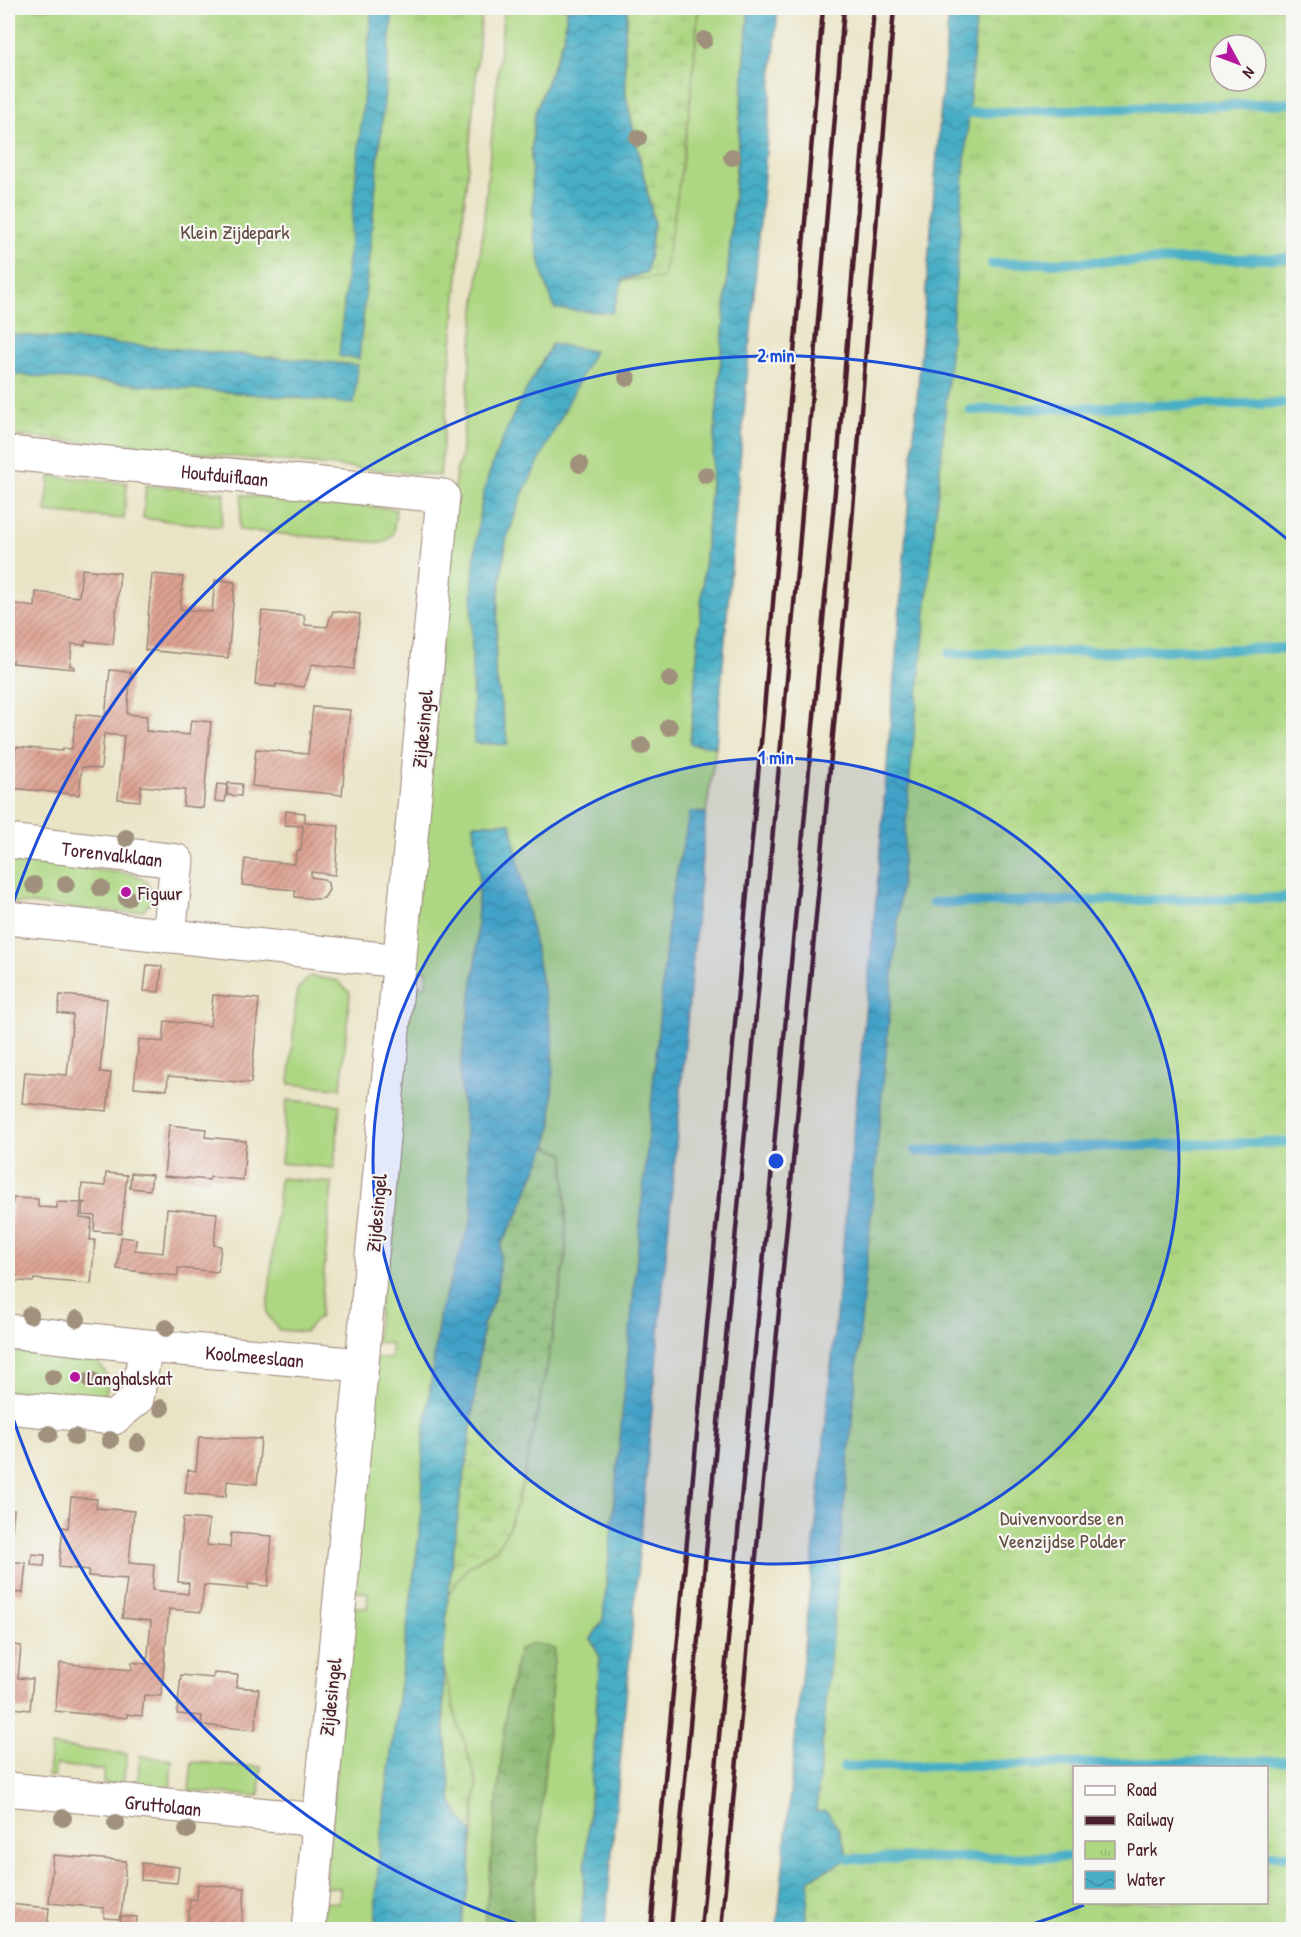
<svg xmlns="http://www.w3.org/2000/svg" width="1301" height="1937" viewBox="0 0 1301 1937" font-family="'Patrick Hand',sans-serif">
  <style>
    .green { fill: #add782; stroke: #7c7b56; stroke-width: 1.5; fill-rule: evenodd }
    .forest { fill: url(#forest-crowns); stroke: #6a6c4e; stroke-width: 1.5 }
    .wetland { fill: url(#wetland-marsh); stroke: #7c7b56; stroke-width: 1.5 }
    .park { fill: url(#park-tufts); stroke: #7c7b56; stroke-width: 1.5; fill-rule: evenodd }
    .water { fill: url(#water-waves); stroke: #486678; stroke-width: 1.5 }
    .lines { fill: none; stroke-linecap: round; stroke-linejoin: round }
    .stream { stroke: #47aec6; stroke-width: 10 }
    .building { fill: url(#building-hatch) }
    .street-casing { stroke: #9a8278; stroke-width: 35 }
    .street { stroke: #fff; stroke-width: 33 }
    .rail { stroke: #4a1f2b; stroke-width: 4.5 }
    .tree { fill: #a0917d }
    .ring { fill: none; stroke: #1d4ed8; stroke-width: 3 }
    .poi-dot { fill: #b5179e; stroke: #f6f6f2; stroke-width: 2 }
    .labels { text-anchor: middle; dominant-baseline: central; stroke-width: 4.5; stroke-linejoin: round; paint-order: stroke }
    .park-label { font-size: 20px; fill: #634d41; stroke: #f6f6f2 }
    .street-label { font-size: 20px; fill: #4a1f2b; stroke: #f6f6f2 }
    .poi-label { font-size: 20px; fill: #4a1f2b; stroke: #f6f6f2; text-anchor: start }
    .centre { fill: #1d4ed8; stroke: #f6f6f2; stroke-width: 3 }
    .ring-label { font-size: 18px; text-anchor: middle; font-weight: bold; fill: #1d4ed8; stroke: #f6f6f2; stroke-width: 4.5; stroke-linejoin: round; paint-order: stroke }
  </style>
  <defs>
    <pattern id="forest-crowns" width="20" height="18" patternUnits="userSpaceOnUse" patternTransform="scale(1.5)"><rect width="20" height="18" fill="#8ab870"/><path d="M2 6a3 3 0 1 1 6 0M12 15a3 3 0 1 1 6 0" fill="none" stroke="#73955c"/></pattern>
    <pattern id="wetland-marsh" width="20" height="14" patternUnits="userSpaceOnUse" patternTransform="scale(1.5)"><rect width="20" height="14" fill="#add782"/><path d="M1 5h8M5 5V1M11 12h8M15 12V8" fill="none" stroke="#96b870"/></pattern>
    <pattern id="park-tufts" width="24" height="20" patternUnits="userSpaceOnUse" patternTransform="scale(1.5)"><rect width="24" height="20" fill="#add782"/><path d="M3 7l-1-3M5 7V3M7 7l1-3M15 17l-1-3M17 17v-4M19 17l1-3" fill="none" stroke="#96b870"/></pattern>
    <pattern id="water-waves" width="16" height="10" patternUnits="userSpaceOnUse" patternTransform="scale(1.5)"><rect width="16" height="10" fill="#47aec6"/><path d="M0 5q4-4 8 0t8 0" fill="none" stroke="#3d8da1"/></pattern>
    <pattern id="building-hatch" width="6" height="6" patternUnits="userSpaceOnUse" patternTransform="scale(1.5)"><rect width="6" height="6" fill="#dda292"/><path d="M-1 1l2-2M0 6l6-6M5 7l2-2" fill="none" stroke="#b58377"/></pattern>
  </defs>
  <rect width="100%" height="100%" fill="#f6f6f2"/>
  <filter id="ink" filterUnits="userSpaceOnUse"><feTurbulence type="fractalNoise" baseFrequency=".0167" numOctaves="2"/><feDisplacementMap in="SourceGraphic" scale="12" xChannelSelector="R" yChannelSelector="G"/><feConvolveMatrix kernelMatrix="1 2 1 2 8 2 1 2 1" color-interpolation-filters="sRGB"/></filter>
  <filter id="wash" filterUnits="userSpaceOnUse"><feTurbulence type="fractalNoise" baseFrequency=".008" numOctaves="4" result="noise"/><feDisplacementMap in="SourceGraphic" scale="24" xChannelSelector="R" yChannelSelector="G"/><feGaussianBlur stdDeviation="1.35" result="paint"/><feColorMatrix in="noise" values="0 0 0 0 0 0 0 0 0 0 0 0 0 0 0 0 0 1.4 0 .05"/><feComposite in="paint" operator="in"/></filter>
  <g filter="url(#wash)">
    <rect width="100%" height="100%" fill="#eae4c6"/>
    <g class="green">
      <path d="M504 8H567L564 37 535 114 531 153 534 235 694 67 698 8H749L690 744 716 747 706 813 690 812 603 1620 591 1639 600 1657 581 1929H460L469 1883 477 1783 455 1713 443 1666 448 1595 468 1567 497 1548 509 1527 522 1485 547 1366 566 1253 565 1155 547 1146 552 1122 553 1040 510 823 474 824 479 875 476 962 460 1074 473 1215 440 1311 423 1445 421 1520 380 1841 376 1900V1929L321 1930 324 1902 339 1903 340 1888 325 1887 351 1606 367 1608 368 1593 352 1591 375 1358 390 1359 392 1344 376 1342 409 985 426 986 427 971 411 969 456 472 461 458ZM552 345 522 495 506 541 498 601 495 669 507 745 472 597 476 548 482 501 498 452 527 389Z"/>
      <polygon points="8,474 14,474 11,507 8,507"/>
      <polygon points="50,476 127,483 124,519 46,512"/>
      <polygon points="146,485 225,493 221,527 143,518"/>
      <polygon points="242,495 396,509 393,535 383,543 239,530"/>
      <polygon points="8,860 133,874 146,881 152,891 151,902 143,910 128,913 8,902"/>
      <polygon points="310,976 338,981 350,993 341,1088 289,1084 297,990"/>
      <polygon points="287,1100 340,1105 334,1168 281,1163"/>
      <polygon points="280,1178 332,1183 320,1316 305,1332 279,1330 267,1314"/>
      <path d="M8 1351 95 1360C111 1374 116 1394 91 1400L8 1393Z"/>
      <polygon points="51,1746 127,1754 123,1785 103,1783 104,1770 56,1765 54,1777 48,1776"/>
      <polygon points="140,1756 172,1760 170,1789 137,1786"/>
      <polygon points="192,1762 261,1767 259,1796 189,1791"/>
    </g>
    <polygon class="forest" points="533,1643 555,1649 531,1929 484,1929 507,1703 519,1650"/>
    <g class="wetland">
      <path d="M628 8H698C693 98 680 189 663 278L623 280 647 272 654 222 626 96 624 39Z"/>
      <polygon points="547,1146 565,1155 566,1253 547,1366 522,1485 509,1527 497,1548 468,1567 448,1595 460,1498 467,1460 483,1325 497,1291 501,1244 520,1211 532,1178"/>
      <polygon points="443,1666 455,1713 477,1783 472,1834 452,1804 444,1722"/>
    </g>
    <g class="park">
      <polygon points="8,8 482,8 440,476 8,435"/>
      <path d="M961 8H1293V1929L791 1930ZM1220 45H1256V81H1220ZM1074 1768H1266V1902H1074Z"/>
    </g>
    <g class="water">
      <polygon points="372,8 393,8 359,359 339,356"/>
      <polygon points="567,8 628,8 624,39 626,96 654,222 647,272 623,280 612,313 555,309 544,279 534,235 531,153 535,113 564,37"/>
      <polygon points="749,8 778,8 716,747 690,744"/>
      <polygon points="949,8 977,8 944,429 909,786 897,932 816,1812 826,1811 838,1827 849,1859 810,1878 805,1929 777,1929 876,900"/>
      <polygon points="8,334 358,365 354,404 287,397 8,374"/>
      <path d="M552 344 594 351 522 495 506 541 498 601 495 669 508 745 474 743C472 663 467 582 482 502 491 452 526 389 552 344Z"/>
      <polygon points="690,812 706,813 605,1929 581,1929 600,1657 591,1639 603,1620 670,904"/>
      <polygon points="511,823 553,1040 552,1122 547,1146 532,1178 520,1211 501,1244 497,1291 483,1325 467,1460 460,1498 448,1595 443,1666 444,1722 452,1804 472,1834 469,1883 460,1929 376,1929 376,1901 380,1841 421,1520 423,1445 440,1311 473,1215 460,1074 476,962 479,875 474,824"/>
    </g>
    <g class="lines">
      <g class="stream">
        <polyline points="969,113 1294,103"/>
        <polyline points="992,264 1294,258"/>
        <polyline points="970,410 1294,403"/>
        <polyline points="949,654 1294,648"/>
        <polyline points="933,903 1294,898"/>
        <polyline points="916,1151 1294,1142"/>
        <polyline points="844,1767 1294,1761"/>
        <polyline points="1266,1855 1294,1855"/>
        <polyline points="849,1859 1074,1857"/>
      </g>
    </g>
    <g id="blocks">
      <g class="building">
        <polygon points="82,569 120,573 113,644 85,641 85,645 72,644 70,666 74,666 74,669 12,663 13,661 8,660 8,603 35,607 36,592 79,597"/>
        <polygon points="152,574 183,577 180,609 212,612 215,580 235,582 228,658 145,650"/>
        <polygon points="262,611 304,615 305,625 327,627 333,611 360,614 354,669 312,664 304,687 276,684 276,687 255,685"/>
        <polygon points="110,670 131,672 127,714 147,716 146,731 189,735 191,720 211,722 203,808 183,806 185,790 141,786 140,801 118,799 124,736 104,734 101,769 82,767 79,795 12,788 16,747 62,751 63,748 72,749 76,714 105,717"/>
        <polygon points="313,707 350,710 342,795 252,786 256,749 308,754"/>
        <polygon points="228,783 242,784 241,796 227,795"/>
        <polygon points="217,784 227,785 225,802 215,801"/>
        <polygon points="286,811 305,813 305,822 339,826 335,875 311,872 311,877 323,879 328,883 329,890 324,898 317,899 295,897 295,890 242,885 245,859 295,864 296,851 301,851 303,826 285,825"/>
        <polygon points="147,965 162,966 159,992 144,991"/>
        <polygon points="60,995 107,999 100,1072 111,1073 107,1111 22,1103 25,1072 67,1075 73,1015 58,1013"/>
        <polygon points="213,995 259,999 251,1083 168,1076 167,1090 134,1087 139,1039 163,1042 165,1021 210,1026"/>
        <polygon points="169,1125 206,1129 205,1137 246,1141 243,1180 210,1177 209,1180 164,1176"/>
        <polygon points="106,1173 127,1175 121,1233 94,1231 95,1216 82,1215 83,1203 87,1203 81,1202 82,1184 105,1186"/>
        <polygon points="131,1173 152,1175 150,1190 130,1188"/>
        <polygon points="13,1198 38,1199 38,1207 57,1208 57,1202 81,1203 80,1218 92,1219 90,1240 95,1240 91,1284 34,1279 33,1282 8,1280 8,1246"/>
        <polygon points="167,1209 217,1213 214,1245 221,1246 218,1272 178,1268 178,1276 117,1269 121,1237 136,1239 135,1250 163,1253"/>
        <polygon points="199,1437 261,1439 257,1484 227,1481 226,1497 185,1493 188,1470 196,1471"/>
        <polygon points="71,1497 97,1499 96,1508 134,1511 129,1563 154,1565 152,1590 188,1594 189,1583 178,1582 183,1518 209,1520 207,1545 230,1547 231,1533 272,1536 268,1586 248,1584 248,1589 204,1585 201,1612 169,1609 161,1696 144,1695 142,1716 127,1714 127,1718 55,1711 60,1663 132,1670 132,1662 147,1664 151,1621 122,1618 127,1579 88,1576 89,1570 59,1567 63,1527 68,1528"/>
        <polygon points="8,1510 14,1510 9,1559 8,1559"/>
        <polygon points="32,1554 45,1555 44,1566 31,1565"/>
        <polygon points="8,1561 26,1563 23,1593 8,1592"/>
        <polygon points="8,1644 21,1646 18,1678 33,1679 30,1710 13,1708 12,1718 8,1718"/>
        <polygon points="214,1673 238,1675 236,1687 259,1689 255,1730 201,1725 202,1716 177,1714 181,1675 213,1678"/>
        <polygon points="53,1855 126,1861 122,1909 119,1919 104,1918 104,1908 49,1903"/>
        <polygon points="142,1863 179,1867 177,1883 141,1880"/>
        <polygon points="8,1870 12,1871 9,1900 8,1900"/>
        <polygon points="198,1884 245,1888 241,1930 187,1930 190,1899 197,1900"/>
        <polygon points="8,1904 49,1908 47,1930 8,1930"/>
        <polygon points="121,1916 137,1917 136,1930 119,1930"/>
      </g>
    </g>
  </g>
  <g filter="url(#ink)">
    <use href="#blocks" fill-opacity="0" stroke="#9a8278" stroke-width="1.5"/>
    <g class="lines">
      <g class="street-casing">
        <g id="street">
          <path id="s1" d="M8 453 443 496 309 1930"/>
          <path id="s2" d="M8 841 177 861 169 936"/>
          <polyline points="8,918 400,961"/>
          <path id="s3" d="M8 1331 146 1346 362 1365"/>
          <polyline points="8,1407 114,1418 137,1399 146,1346"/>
          <path id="s4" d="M8 1789 318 1820"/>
        </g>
      </g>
      <use href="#street" class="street"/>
      <g class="rail">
        <polyline points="651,1930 764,710 823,8"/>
        <polyline points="671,1930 798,561 844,8"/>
        <polyline points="701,1930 835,491 874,8"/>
        <polyline points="721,1930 845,607 894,8"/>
      </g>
    </g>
    <g class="tree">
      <circle cx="704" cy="40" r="9"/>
      <circle cx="638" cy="138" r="9"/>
      <circle cx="732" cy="157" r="9"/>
      <circle cx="627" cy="378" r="9"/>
      <circle cx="580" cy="464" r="9"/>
      <circle cx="706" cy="475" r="9"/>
      <circle cx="670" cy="679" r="9"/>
      <circle cx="669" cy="727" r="9"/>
      <circle cx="642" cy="746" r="9"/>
      <circle cx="126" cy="838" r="9"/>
      <circle cx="66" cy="884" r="9"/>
      <circle cx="34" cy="885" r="9"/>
      <circle cx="101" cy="888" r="9"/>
      <circle cx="127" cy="898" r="9"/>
      <circle cx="30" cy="1315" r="9"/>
      <circle cx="77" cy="1319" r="9"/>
      <circle cx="166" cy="1328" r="9"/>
      <circle cx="53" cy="1377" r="9"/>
      <circle cx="91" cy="1380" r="9"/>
      <circle cx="161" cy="1408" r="9"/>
      <circle cx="49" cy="1434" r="9"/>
      <circle cx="75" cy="1437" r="9"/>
      <circle cx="110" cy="1440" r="9"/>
      <circle cx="138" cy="1443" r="9"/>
      <circle cx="63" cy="1818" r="9"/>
      <circle cx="116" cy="1823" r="9"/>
      <circle cx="187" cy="1830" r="9"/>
    </g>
  </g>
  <circle cx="776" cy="1161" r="403" fill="#1d4ed8" fill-opacity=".12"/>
  <g class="ring">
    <circle cx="776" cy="1161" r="403"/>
    <path d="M1084 1905A805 805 0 0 1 1018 1929M534 1929A805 805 0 0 1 8 1403M8 919A805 805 0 0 1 1293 544"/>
  </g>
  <g class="poi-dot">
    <circle cx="126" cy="892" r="6"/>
    <circle cx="75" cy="1377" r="6"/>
  </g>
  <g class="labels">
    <g class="park-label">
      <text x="235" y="231">Klein Zijdepark</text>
      <text x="1062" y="1517">Duivenvoordse en<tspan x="1062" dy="23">Veenzijdse Polder</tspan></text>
    </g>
    <g class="street-label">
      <text stroke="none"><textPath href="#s1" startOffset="218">Houtduiflaan</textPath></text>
      <text transform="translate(422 729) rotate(-85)">Zijdesingel</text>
      <text stroke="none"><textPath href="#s2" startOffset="105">Torenvalklaan</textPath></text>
      <text transform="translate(376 1213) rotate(-85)">Zijdesingel</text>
      <text stroke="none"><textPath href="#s3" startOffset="248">Koolmeeslaan</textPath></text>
      <text transform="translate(330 1697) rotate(-84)">Zijdesingel</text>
      <text stroke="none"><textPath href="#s4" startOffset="156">Gruttolaan</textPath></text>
    </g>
    <g class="poi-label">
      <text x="138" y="892">Figuur</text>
      <text x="87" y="1377">Langhalskat</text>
    </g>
  </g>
  <circle cx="776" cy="1161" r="9" class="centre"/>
  <g class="ring-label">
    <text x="776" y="362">2 min</text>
    <text x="776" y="764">1 min</text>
  </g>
  <rect width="1301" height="1937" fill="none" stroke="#f6f6f2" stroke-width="30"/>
  <rect x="1073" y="1766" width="195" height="138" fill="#f6f6f2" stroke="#b1a0a2" stroke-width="1.5"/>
  <rect x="1085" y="1786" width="30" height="9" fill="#ffffff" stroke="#b1a0a2" stroke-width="1.5"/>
  <text x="1127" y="1796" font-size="18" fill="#4a1f2b">Road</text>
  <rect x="1085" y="1816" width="30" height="9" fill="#4a1f2b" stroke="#b1a0a2" stroke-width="1.5"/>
  <text x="1127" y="1826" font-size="18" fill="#4a1f2b">Railway</text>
  <rect x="1085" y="1841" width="30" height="18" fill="url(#park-tufts)" stroke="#b1a0a2" stroke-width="1.5"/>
  <text x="1127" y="1856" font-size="18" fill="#4a1f2b">Park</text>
  <rect x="1085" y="1871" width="30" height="18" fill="url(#water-waves)" stroke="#b1a0a2" stroke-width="1.5"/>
  <text x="1127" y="1886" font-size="18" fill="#4a1f2b">Water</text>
  <g transform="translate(1238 63) rotate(131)"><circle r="28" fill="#f6f6f2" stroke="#b1a0a2" stroke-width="1.5"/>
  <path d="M0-4.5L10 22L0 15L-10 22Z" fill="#b5179e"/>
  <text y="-9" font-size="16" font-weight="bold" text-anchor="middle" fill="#4a1f2b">N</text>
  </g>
</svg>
